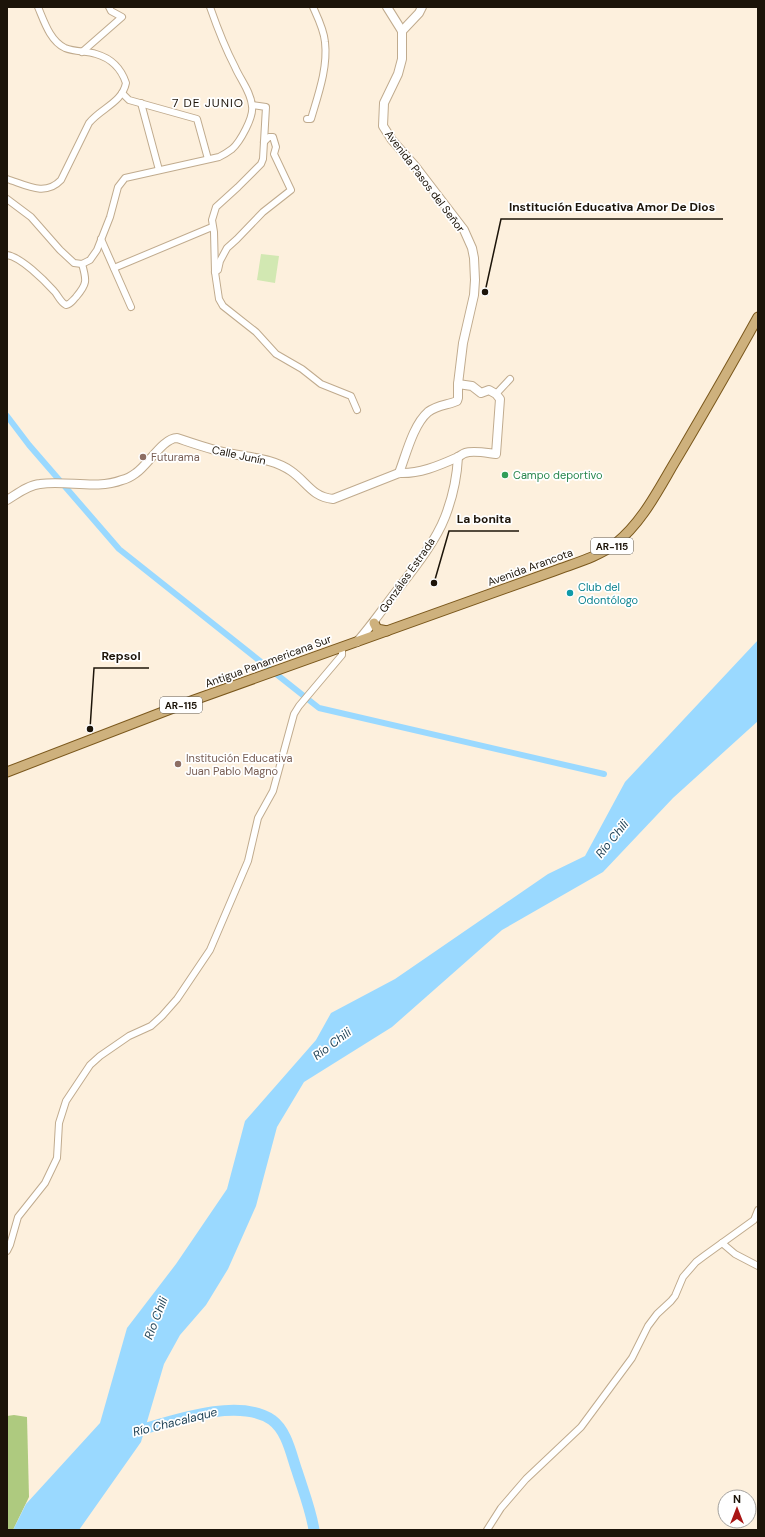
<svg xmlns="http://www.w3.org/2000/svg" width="765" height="1537" viewBox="0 0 765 1537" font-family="'DM Sans',sans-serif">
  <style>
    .green { fill: #d2e8b2 }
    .forest { fill: #aeca7f }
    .water { fill: #9ad9ff }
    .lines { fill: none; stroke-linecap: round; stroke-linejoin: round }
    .canal { stroke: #9ad9ff; stroke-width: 6 }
    .river { stroke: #9ad9ff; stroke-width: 11 }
    .street-casing { stroke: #c0ab8e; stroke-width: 8 }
    .secondary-casing { stroke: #c0ab8e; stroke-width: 10 }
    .primary-casing { stroke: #7b581c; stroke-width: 11 }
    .street { stroke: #fff; stroke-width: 6 }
    .secondary { stroke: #fff; stroke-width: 8 }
    .primary { stroke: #ceb17d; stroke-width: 9 }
    .education-dot { fill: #8d6e63; stroke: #fff; stroke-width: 1.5 }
    .leisure-dot { fill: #2e9e5b; stroke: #fff; stroke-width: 1.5 }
    .culture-dot { fill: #0f9aa8; stroke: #fff; stroke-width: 1.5 }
    .labels { text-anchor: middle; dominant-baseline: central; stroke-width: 3.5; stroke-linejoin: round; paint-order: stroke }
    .shield { fill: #fff; stroke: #605a53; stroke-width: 1 }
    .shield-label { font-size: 10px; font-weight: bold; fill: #1c1409 }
    .street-label { font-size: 11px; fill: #1c1409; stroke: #fff }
    .education-label { font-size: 11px; fill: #785e54; stroke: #fff; text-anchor: start }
    .leisure-label { font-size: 11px; fill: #27864d; stroke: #fff; text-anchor: start }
    .culture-label { font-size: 11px; fill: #0d838f; stroke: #fff; text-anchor: start }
    .neighbourhood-label { font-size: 12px; letter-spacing: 1px; fill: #1c1409; stroke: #fff }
    .water-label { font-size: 12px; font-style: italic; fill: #1c3f53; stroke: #fff }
    .leader { fill: none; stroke: #1c1409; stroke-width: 1.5 }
    .callout-dot { fill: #1c1409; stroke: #fff; stroke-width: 1.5 }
    .callout-label { font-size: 12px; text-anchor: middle; font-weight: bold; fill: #1c1409; stroke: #fff; stroke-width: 3.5; stroke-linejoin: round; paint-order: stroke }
  </style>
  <rect width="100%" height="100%" fill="#fdf0dd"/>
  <polygon class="green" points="261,254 279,256 275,283 257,280"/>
  <polygon class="forest" points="14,1415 27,1417 29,1497 13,1530 7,1530 7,1416"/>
  <polygon class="water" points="758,640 758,721 673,798 603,872 502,930 392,1027 304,1082 277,1127 256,1206 228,1269 206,1305 180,1335 164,1364 141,1442 79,1530 13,1530 26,1504 100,1423 127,1328 176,1264 227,1189 245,1121 316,1040 331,1013 395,979 548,874 585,856 625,782"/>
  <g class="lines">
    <polyline class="canal" points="7,416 29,445 119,549 319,708 604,774"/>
    <path class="river" d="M130 1433C167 1423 237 1396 272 1420 287 1431 291 1454 297 1471 303 1490 311 1510 314 1530"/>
    <g class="street-casing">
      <g id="street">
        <polyline points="82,52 122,17 111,11 109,7"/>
        <polyline points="122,93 129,100 197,119 208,159"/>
        <polyline points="141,103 159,170"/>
        <polyline points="252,105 266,107 263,159 261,164 238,187 216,207 212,220 214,232 215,272 219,299 223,306 256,332 276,354 302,369 321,384 351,396 357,410"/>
        <path d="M307 119H311C318 95 328 68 325 42 324 30 318 18 313 7"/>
        <path d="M7 179C26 185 45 197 61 180L89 123C101 108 122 103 126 83 121 68 110 58 96 54 86 51 75 52 65 48 50 41 44 21 38 7"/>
        <path d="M7 199 31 217 60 250 74 263 82 264 90 260 97 250 110 217 118 187 125 178 219 157C223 155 228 152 232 149 240 142 254 117 252 106 251 92 240 79 235 67 225 48 217 27 210 7"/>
        <polyline points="101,239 131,307"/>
        <path d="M7 255C21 257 44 280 54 291 58 295 60 302 66 305 71 304 72 301 76 297 87 284 87 281 82 264"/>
        <polyline points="114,268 212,227"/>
        <polyline points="215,272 218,270 220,261 227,248 237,239 263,212 291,190 274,154 276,147 273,137 269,137 264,142"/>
        <polyline points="496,394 510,379"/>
        <polyline points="722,1243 735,1254 758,1266"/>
        <polyline points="7,1251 10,1245 18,1217 45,1183 57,1158 59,1123 66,1101 90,1065 100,1056 129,1036 151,1026 162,1016 177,999 210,950 248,861 258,818 273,791 294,714 299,706 342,655 342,647"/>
        <polyline points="487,1530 501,1508 526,1479 581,1427 632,1358 648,1326 657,1314 671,1301 675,1296 683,1277 696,1262 704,1256 754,1220 758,1210"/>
      </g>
    </g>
    <g class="secondary-casing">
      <g id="secondary">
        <path d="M387 7 402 31V59L398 74 384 103 383 126 392 140 415 166 464 230 472 248 474 258 475 280 474 295 463 343 458 384V398L457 401C448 405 437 405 428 412 413 425 406 455 399 473"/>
        <polyline points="402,31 419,13 422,7"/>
        <path d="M7 500C17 494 28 485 40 484 67 480 96 490 122 480 127 479 132 476 136 473 148 465 163 438 177 438 195 444 214 451 233 454 253 458 274 459 291 471 307 482 312 497 333 499L399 473C419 474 438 466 456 458 459 457 462 454 465 453 473 450 487 453 496 454L500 399 496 394 489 390 481 393 472 386 458 384"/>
        <path d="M357 642C371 626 382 610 395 593 412 571 435 543 445 517 452 499 457 477 458 457"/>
      </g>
    </g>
    <g class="primary-casing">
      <g id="primary">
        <polyline points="374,623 377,629 387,631"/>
        <path d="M7 772 194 700 554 571C575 563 598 557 615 544 644 521 660 486 679 455 706 409 732 364 758 317"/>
      </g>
    </g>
    <use href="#street" class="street"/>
    <use href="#secondary" class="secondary"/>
    <use href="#primary" class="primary"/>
  </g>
  <g class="education-dot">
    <circle cx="143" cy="457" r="4"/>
    <circle cx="178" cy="764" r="4"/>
  </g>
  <circle class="leisure-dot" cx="505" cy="475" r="4"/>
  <circle class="culture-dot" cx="570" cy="593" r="4"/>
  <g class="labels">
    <g class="shield">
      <rect x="591" y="538" width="42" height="16" rx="3"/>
      <rect x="160" y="697" width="42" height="16" rx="3"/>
    </g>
    <g class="shield-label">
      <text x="612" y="546">AR-115</text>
      <text x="181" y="705">AR-115</text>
    </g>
    <g class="street-label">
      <text transform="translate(425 181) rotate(53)">Avenida Pasos del Señor</text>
      <text transform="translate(239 455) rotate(12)">Calle Junín</text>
      <text transform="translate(530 567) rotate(-20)">Avenida Arancota</text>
      <text transform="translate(407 575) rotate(-55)">Gonzáles Estrada</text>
      <text transform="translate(268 661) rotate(-20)">Antigua Panamericana Sur</text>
    </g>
    <g class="education-label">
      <text x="151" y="457">Futurama</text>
      <text x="186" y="758">Institución Educativa<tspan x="186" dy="13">Juan Pablo Magno</tspan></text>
    </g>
    <g class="leisure-label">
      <text x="513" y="475">Campo deportivo</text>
    </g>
    <g class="culture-label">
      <text x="578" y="587">Club del<tspan x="578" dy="13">Odontólogo</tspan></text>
    </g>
    <g class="neighbourhood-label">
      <text x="208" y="103">7 DE JUNIO</text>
    </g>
    <g class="water-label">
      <text transform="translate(612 839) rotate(-51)">Río Chili</text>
      <text transform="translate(332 1044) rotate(-37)">Río Chili</text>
      <text transform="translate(156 1318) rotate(-69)">Río Chili</text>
      <text transform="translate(175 1422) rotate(-14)">Río Chacalaque</text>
    </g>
  </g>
  <path class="leader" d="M485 292L501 219H723M434 583L449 531H519M90 729L94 668H149"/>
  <g class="callout-dot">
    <circle cx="485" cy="292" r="4"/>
    <circle cx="434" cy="583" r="4"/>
    <circle cx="90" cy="729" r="4"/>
  </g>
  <g class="callout-label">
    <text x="612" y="211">Institución Educativa Amor De Dios</text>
    <text x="484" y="523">La bonita</text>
    <text x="121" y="660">Repsol</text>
  </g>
  <rect width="765" height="1537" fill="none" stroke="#1c1409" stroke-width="16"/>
  <g transform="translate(737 1509)"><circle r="19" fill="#ffffff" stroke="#a4a19d"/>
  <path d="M0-3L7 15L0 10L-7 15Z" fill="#a91514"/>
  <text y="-6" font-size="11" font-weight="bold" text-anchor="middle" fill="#1c1409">N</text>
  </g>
</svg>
